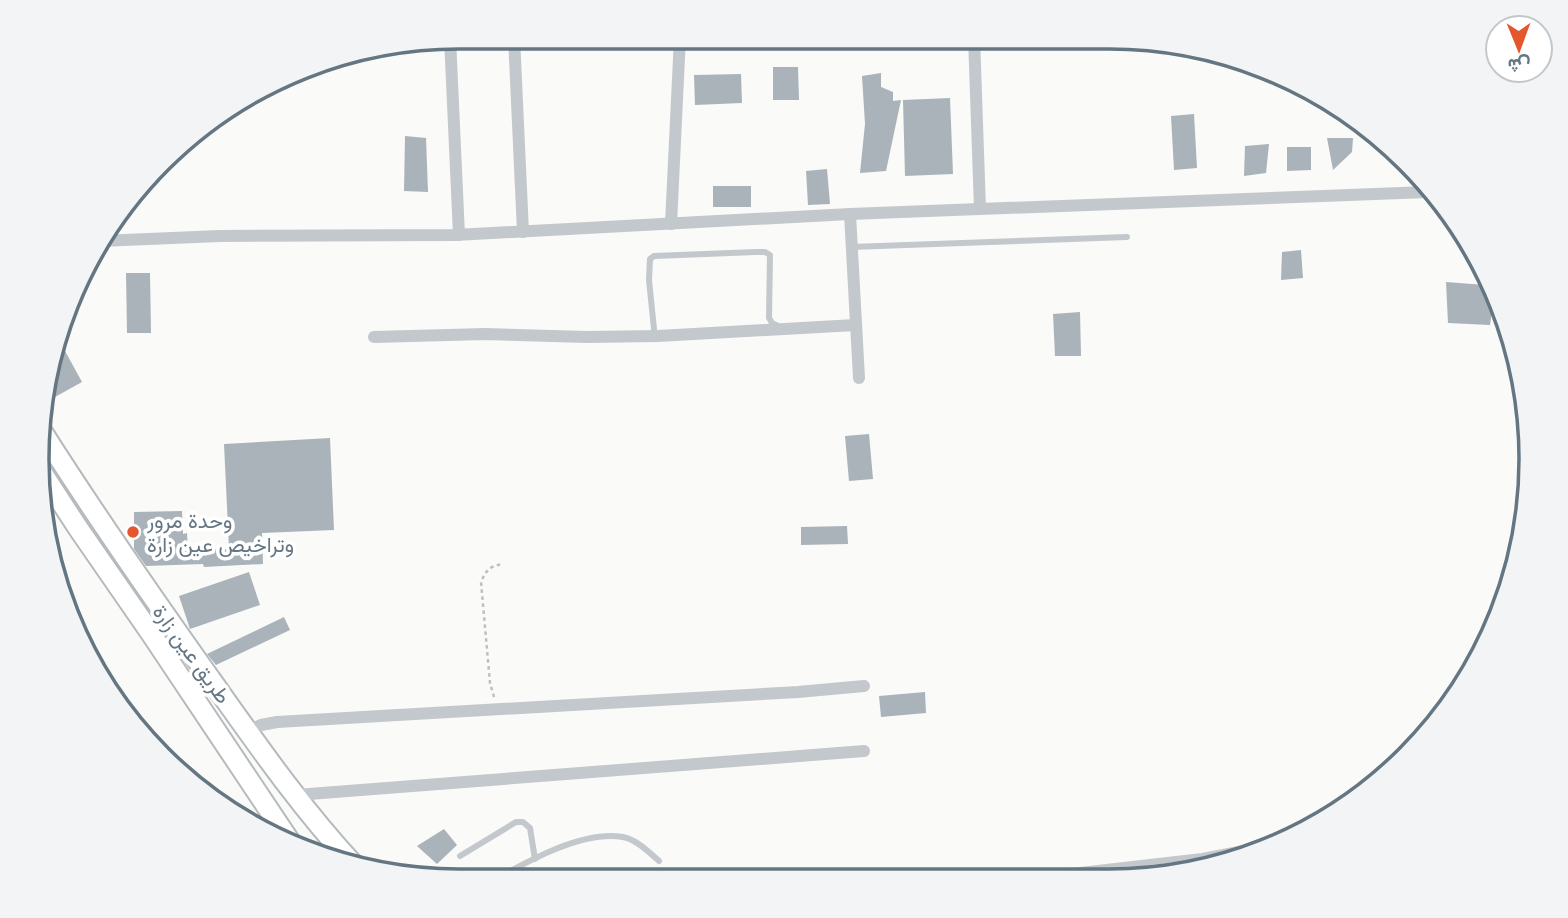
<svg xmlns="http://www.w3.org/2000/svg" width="1568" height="918" viewBox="0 0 1568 918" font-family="Montserrat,Vazirmatn,sans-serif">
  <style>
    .building { fill: #aab3b9 }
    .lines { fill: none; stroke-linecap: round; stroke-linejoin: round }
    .primary-casing { stroke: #b5babe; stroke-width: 23 }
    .path { stroke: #bbbfc2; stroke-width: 2.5; stroke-dasharray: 3.5 3.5; stroke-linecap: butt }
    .service { stroke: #c3c8cc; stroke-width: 6 }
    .minor { stroke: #c3c8cc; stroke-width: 12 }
    .primary { stroke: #fff; stroke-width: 19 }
    .poi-dot { fill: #e4572e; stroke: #fff; stroke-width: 2.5 }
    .labels { text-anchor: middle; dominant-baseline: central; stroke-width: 7; stroke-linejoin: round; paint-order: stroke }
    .poi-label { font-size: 21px; fill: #657683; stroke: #fff; text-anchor: start }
    .street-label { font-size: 21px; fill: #657683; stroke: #fff }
    .rim { fill: none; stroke: #657683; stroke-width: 3.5 }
  </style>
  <rect width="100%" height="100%" fill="#fafaf8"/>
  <g class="building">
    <polygon points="773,67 798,67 799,100 773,100"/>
    <polygon points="881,73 881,87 893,92 893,101 901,100 886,171 860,173 865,124 862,76"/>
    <polygon points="741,74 742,103 695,105 694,75"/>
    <polygon points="950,98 953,174 905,176 903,100"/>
    <polygon points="1194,114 1197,168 1174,170 1171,116"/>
    <polygon points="405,136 426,138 428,192 404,191"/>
    <polygon points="1327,138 1353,138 1352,152 1333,170"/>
    <polygon points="1269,144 1266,173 1244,176 1245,146"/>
    <polygon points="1287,147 1311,147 1311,170 1287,171"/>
    <polygon points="827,169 830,204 808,205 806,171"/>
    <rect x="713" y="186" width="38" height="21"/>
    <polygon points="1301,250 1303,278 1281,280 1282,252"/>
    <polygon points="126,273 150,273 151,333 127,333"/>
    <polygon points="1446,282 1485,285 1493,304 1490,325 1448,323"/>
    <polygon points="1080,312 1081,356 1055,356 1053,314"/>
    <polygon points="59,333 65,351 82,382 46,402 51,349"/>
    <polygon points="869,434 873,479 849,481 845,436"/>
    <polygon points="330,438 334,530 262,533 263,564 204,567 203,564 146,566 134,549 134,512 182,511 183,534 187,533 188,550 229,549 224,444"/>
    <polygon points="847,526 848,544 801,545 801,527"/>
    <polygon points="249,572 260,605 190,629 179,596"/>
    <polygon points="284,617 290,630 216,665 207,654"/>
    <polygon points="925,692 926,713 881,717 879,696"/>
    <polygon points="444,829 457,845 437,864 417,846"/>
  </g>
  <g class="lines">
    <g class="primary-casing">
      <g id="primary">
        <path d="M43 433C97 518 155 601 214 684 258 746 302 809 354 865"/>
        <polyline points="39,468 78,528 152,635 291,843"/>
      </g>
    </g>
    <path class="path" d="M494 697 490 683 481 582C486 570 490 566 503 564"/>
    <g class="service">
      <polyline points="851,247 1127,237"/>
      <polyline points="653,336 654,329 649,280 650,259 654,256 756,252 765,252 770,255 769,318 772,323 778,326"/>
      <polyline points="460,856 516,822 523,822 530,828 535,859"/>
      <path d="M494 880C528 861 583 830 623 837 637 840 649 852 659 861"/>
      <polyline points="890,880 951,873 1008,875 1054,873 1202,856 1285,840"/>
    </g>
    <g class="minor">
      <polyline points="514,37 523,232"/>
      <polyline points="974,37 980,209"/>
      <polyline points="450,38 459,235"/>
      <polyline points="850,214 859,378"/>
      <polyline points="671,224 680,37"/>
      <polyline points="100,241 220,236 455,235 850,214 1428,192"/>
      <polyline points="374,337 485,334 587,337 658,336 855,325"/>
      <polyline points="247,731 261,725 277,722 798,692 864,686"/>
      <polyline points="296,795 864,751"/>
      <polyline points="920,876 920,880"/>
    </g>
    <use href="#primary" class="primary"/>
  </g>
  <circle class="poi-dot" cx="133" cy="532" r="7"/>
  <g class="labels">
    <g class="poi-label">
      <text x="147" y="520">وحدة مرور<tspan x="147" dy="24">وتراخيص عين زارة</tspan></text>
    </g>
    <g class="street-label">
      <text transform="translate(192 654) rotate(54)">طريق عين زارة</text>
    </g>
  </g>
  <path d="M0 0H1568V918H0ZM459 49H1109A410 410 0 0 1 1519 459V459A410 410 0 0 1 1109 869H459A410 410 0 0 1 49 459V459A410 410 0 0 1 459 49Z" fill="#f3f4f5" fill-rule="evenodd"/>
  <path class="rim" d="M459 49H1109A410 410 0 0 1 1519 459V459A410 410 0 0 1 1109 869H459A410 410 0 0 1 49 459V459A410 410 0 0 1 459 49Z"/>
  <g transform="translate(1519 49) rotate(179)"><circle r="33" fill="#ffffff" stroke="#c1c8cd" stroke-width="2"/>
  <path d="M0-5L12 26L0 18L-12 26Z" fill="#e4572e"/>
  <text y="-10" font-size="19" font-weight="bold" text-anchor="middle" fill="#657683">ش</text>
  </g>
</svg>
